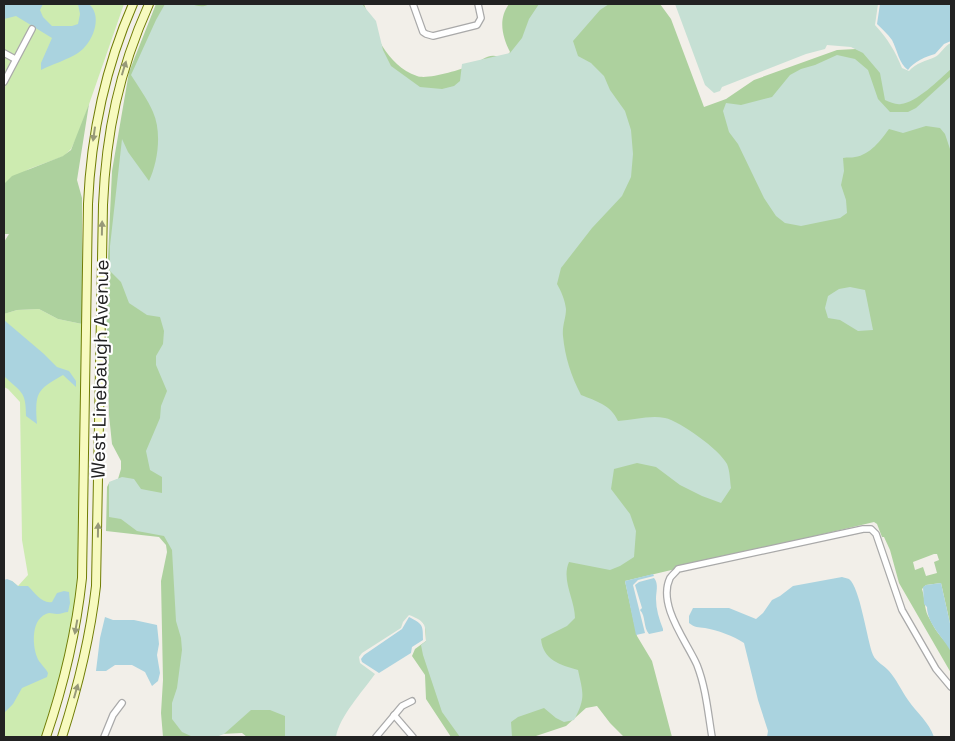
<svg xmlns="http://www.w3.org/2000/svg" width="955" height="741" viewBox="0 0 955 741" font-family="'Space Grotesk',sans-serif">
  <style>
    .grass { fill: #cdebb0 }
    .forest { fill: #add19e; fill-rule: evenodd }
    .wetland { fill: #c6e0d4 }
    .water { fill: #aad3df }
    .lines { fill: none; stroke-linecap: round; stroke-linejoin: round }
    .street-casing { stroke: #a9a9a9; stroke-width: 8 }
    .secondary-casing { stroke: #707d05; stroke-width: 10 }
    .street { stroke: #fff; stroke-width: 5.5 }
    .secondary { stroke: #f7fabf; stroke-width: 8 }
    .oneway { fill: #979978 }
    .labels { text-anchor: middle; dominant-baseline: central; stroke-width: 4.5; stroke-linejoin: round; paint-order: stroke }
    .street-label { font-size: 19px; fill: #222; stroke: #fff }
  </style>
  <rect width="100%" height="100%" fill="#f2efe9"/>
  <g class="grass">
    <polygon points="4,4 124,4 79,133 71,149 64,156 29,169 4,184"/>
    <polygon points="39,309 58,319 82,324 78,566 75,610 66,654 42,737 4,737 4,580 12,581 18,586 28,575 22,540 20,402 8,389 4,387 4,314 17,310"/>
  </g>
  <g class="forest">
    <path d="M156 4H364C374 32 386 65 417 76 427 80 459 70 470 66 486 59 486 52 505 58L510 52C502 36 498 19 509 4H660L671 19 704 107 726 99 754 80 837 50 856 49 876 57 890 78 951 67V628L941 583 926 585 922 589C925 598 924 607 928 616 931 621 934 628 938 633 943 640 950 645 951 653 952 659 951 667 951 673L899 583 890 550 884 537H882L877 524 874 522 625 581 637 636 652 661 672 737C656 737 641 736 624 737L610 723 597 706 586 708 566 726 533 737H451L426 699 425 675 412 656 415 649 426 641 425 625 418 617 408 613 356 655 327 737H247L242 733 221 734 215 737H163L161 713 163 680 161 581 167 552 166 545 159 537 106 531 107 487 109 483 118 479 121 469V461L112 444 109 415 106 300 112 171 129 72ZM934 554H937L939 560 934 562 937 573 926 576 923 567 915 570 913 562Z"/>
    <polygon points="89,104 77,180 82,198 82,324 58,319 39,309 17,310 4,314 4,242 9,234 4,234 4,184 12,176 63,156 71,150"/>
  </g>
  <g class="wetland">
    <path d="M165 4C172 4 183 2 190 4 198 6 202 8 210 4H362L376 21 383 50 391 66 420 87 442 89 454 86 460 81 462 64 510 53 522 38 529 19 539 4H609L600 10 573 41 578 56 591 63 604 76 610 90 625 111 631 130 633 154 631 177 622 196 592 228 561 268 557 284C561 291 565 300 566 309 566 318 562 326 563 336 565 357 571 376 581 395 596 401 611 405 618 421 634 420 650 415 665 418 680 421 720 450 727 464 730 471 730 481 731 488L721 503 702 496 680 485 656 467 637 463 614 469 611 489 630 514 636 531 634 557 620 566 610 570 569 562C561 580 575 600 575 618L567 626 541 639C543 660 560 665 578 670 583 693 586 698 574 720L564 722 556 718 544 708 518 717 511 722 512 737H460L442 712 423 655 421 645 426 641C426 624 425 621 409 615L403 622 401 628 362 653 359 657 360 663 375 674C363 691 339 717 336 737H285V716L270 710H251L224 734 216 737H193L182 732 172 719V703L177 688 182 650 181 638 176 621 172 550 164 536 137 531 121 519 109 517V482L122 477 134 479 141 489 162 493V477L150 470 146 451 160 418 161 406 167 391 156 365V356L163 344 164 331 160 317 147 315 129 303 121 282 110 271V246L122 139 128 152 149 181C158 162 162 132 153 112 148 100 138 86 131 75L156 20Z"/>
    <path d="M675 4H878L875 25C888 39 895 51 902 68L909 71C916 63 926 61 935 57 941 54 944 46 951 43V69C940 79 916 103 901 104 896 105 890 102 885 100L880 73 863 53 851 47 827 45 825 49 806 54 722 87 720 91 714 93 705 85Z"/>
    <path d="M837 55 855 59 868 70 878 99 890 112H908L916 108 951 76V152L945 134 940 128 926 126 903 133 889 129C881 140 870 155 855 157 851 158 848 157 843 158L844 171 841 185 846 200 847 213 840 218 801 226 785 223 776 216 764 198 738 144 729 132 723 111 726 103 741 105 772 97 790 75 801 69 815 65Z"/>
    <polygon points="850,287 865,290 873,330 858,331 840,320 828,318 825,308 828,296 839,289"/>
  </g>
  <g class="water">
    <path d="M4 4H43L40 10 43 17 52 26H72L78 24 80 14 78 4 90 5C103 18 92 44 78 53 67 60 53 64 41 70V63L52 38 16 16 4 19Z"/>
    <path d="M880 4H951V41L944 44 935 54C927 56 913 62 908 70 899 64 897 49 892 40 888 34 882 29 877 24Z"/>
    <path d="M4 320 44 354 57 367 69 371 76 381V387L63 375C36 390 35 393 37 424L26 416C26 390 21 393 4 376Z"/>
    <polygon points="653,574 654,576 638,580 633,585 645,633 636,635 625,581"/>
    <path d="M842 577C844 578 847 578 849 579 860 587 867 640 873 655 876 662 884 665 889 671 897 680 901 690 908 700 917 713 929 722 934 737H767L768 731 758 700 744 643C734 636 717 630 705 628 698 627 695 628 689 623V616L693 608H729L756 619 763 613 772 600 780 596 793 586Z"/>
    <path d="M654 578C659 584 656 592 656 599 656 609 659 619 663 629V631L649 634C643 627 646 616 640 610L642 608 635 585 639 582Z"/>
    <path d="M7 579 12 581 18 586H28C35 593 42 604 52 602L57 593 64 591 69 592 70 603 68 612C65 612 61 614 57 614 54 614 52 613 49 613 31 617 32 644 37 657 39 663 45 667 48 673L47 677 22 688 13 704 4 713V580Z"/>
    <path d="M941 583 951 628V652C944 638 927 624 927 607L924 604 923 587 926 585Z"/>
    <polygon points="105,617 113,620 134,620 157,625 159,644 157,655 160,673 158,681 152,686 145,672 132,665 115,665 106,671 96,671 100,638"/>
    <path d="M409 617C423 624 423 625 423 640L412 647 411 653 379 673 362 662 361 659 364 655 402 629Z"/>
  </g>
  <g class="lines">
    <g class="street-casing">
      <g id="street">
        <polyline points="413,4 423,32 426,34 433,36 477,25 481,18 478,4"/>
        <polyline points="4,53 15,59"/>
        <polyline points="4,82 32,29"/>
        <polyline points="394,715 413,737"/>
        <polyline points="104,737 113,715 122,703"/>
        <polyline points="376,737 402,706 412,701"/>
        <path d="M712 737C708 713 706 688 697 665 687 642 657 605 670 578 672 575 676 572 678 569L863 529H871L876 534 902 610 936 669 951 687"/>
      </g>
    </g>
    <g class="secondary-casing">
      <g id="secondary">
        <path d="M46 737C64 684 76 634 82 578L88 204C91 134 105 68 133 4"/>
        <path d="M62 737C78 687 90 639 96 586L103 205C106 132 119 71 149 4"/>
      </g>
    </g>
    <use href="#street" class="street"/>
    <use href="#secondary" class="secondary"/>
  </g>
  <defs><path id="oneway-solid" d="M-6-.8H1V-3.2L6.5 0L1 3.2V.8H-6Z" transform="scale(1.25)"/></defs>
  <g class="oneway">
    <use href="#oneway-solid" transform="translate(124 68) rotate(-73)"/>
    <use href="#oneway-solid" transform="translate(94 134) rotate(98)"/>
    <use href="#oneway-solid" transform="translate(102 228) rotate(-89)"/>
    <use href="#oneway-solid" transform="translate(98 530) rotate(-89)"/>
    <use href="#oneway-solid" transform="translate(76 627) rotate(100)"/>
    <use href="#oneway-solid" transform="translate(76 691) rotate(-74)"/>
  </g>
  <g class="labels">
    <g class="street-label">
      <text transform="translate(100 369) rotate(-89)">West Linebaugh Avenue</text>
    </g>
  </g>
  <rect width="955" height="741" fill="none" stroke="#222222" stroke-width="10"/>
</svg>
